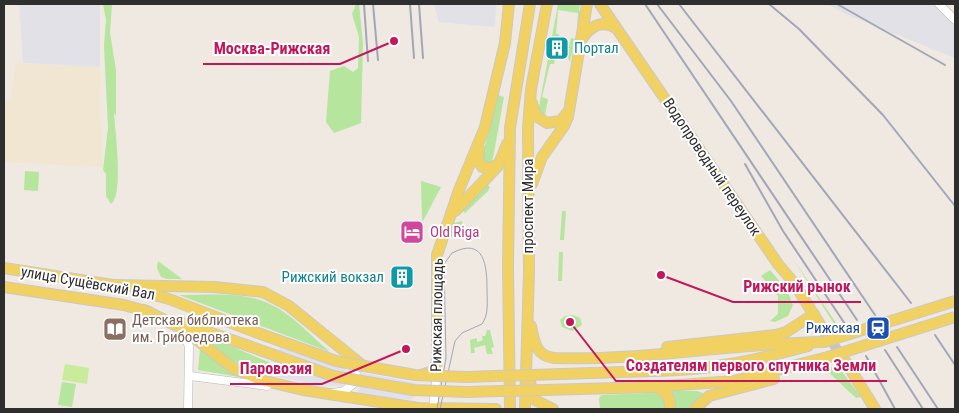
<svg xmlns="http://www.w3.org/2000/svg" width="959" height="413" viewBox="0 0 959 413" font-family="'Roboto Condensed',sans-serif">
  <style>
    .industrial { fill: #e3e1e8 }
    .education { fill: #f0e6d1 }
    .green { fill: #b6e59e }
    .pitch { fill: #c9ec9a }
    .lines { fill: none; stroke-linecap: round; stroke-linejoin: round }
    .major-tunnel { stroke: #c8c4bd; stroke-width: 10; stroke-dasharray: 10 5; stroke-linecap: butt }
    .minor-casing { stroke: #b4b7c1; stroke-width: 9 }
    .major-casing { stroke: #c9c9c9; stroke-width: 12 }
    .minor { stroke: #fff; stroke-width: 8 }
    .major { stroke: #f2d163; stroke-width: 10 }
    .tram { stroke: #a3a6b8; stroke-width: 1 }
    .rail { stroke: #a3a6b8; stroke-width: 2 }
    .major-bridge-casing { stroke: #c9c9c9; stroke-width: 12; stroke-linecap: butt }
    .major-bridge { stroke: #f2d163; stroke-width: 10 }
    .labels { text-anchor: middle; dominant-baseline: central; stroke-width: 4; stroke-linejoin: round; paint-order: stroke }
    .culture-label { font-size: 15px; fill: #0d838f; stroke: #fff; text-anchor: start }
    .street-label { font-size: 15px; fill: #2e2e2e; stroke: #fff }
    .hotel-label { font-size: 15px; fill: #b23c85; stroke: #fff; text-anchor: start }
    .education-label { font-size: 15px; fill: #785e54; stroke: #fff; text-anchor: start }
    .transit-label { font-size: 15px; fill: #164399; stroke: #fff; text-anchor: end }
    .leader { fill: none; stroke: #c2185b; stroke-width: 2 }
    .callout-dot { fill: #c2185b; stroke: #fff; stroke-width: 2 }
    .callout-label { font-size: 16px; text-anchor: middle; font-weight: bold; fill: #c2185b; stroke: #fff; stroke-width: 4; stroke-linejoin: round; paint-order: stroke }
  </style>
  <rect width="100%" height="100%" fill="#efe9e1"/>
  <g class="industrial">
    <polygon points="19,4 100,4 100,67 23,63"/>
    <polygon points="434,4 496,4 495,27 439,22"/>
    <polygon points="828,4 936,4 955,24 955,58 845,14"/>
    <polygon points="284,336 330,352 340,360 348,374 344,386 325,385 271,376 273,364"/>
    <polygon points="362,373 417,383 416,396 410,400 357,393 362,384"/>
  </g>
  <polygon class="education" points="16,63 100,67 102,167 4,162 4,99 11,100"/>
  <g class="green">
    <path d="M103 4H112L110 33 116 70V116L114 113C115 130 124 196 111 204L106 196V174L103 170 108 128 104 46 106 20Z"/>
    <polygon points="356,4 359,4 363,43 361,123 334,133 326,122 330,71 344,66 353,72 358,68 359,37 352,14"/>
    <polygon points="558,4 580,4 579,11 581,11 577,29 578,13 558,10 556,34 559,34 558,41 553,40 551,54 556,55 554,64 550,64 542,97 548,99 545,115 540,114 539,107"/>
    <polygon points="571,38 575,39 570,62 567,56"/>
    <polygon points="498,95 504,97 493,158 490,164 484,164 482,157"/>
    <polygon points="25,171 39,172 38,191 24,190"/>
    <polygon points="421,181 441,187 423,221 422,220"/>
    <polygon points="487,185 490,187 488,191 465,213 461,209"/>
    <polygon points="562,211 566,211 564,240 560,240"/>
    <polygon points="462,221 463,238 448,237 454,223"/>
    <polygon points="559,252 563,252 562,281 558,281"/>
    <polygon points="792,257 838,326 836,327"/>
    <polygon points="158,261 182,279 167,279 161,277 157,268"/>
    <polygon points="770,270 787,290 793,305 788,316 775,322 770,321 778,314 778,296 761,276"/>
    <path d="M179 295C208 295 243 291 270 304 292 314 311 336 330 352Z"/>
    <polygon points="573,315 580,318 582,325 572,331 562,327 560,320 565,316"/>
    <polygon points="487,330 490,330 494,347 491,348 493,354 487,354 485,345 474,348 475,353 471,353 470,340 477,338 477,342 483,340 482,336 485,336"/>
    <path d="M200 333 273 364 271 376C254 373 203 349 200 333Z"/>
    <polygon points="200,349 239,377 198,370"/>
    <polygon points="837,365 861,397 856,398 825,369"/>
    <polygon points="62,382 76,384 72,407 58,405"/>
    <polygon points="652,391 661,395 665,403 665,409 600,409 599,398 602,395 650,393"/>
    <polygon points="672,391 697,391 703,393 692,409 674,409"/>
  </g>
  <polygon class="pitch" points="65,364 89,368 87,384 62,380"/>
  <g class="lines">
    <polyline class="major-tunnel" points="824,331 844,359"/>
    <g class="minor-casing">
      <g id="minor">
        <polyline points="939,4 955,20"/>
        <polyline points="181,330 189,346 188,409"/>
        <polyline points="190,376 267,386"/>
        <polyline points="333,393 344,391 353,384 356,374 351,360"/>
        <polyline points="433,409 437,372"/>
      </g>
    </g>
    <g class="major-casing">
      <g id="major">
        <polyline points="600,4 778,264 794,283 824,331"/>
        <path d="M581 40C590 27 601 19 616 28"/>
        <polyline points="532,103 536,116 547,123 561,121 566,114"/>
        <polyline points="479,148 478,159 482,167 491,168 498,164"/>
        <polyline points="532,184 542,157 564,126 568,117 587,4"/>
        <polyline points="455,211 498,166 507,144"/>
        <polyline points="4,268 119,286"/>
        <polyline points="114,285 214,287 263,292 289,306 363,366"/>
        <polyline points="4,287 124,305 149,312"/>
        <polyline points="136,290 169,299 255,332"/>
        <polyline points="144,310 183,329 233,368 261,380 303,390 418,408 496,409"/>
        <polyline points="179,322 249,346"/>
        <path d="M531 326C534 342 536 356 554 358 645 361 734 343 824 342"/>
        <polyline points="667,347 776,335 786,332 814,314"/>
        <polyline points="846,362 875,409"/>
        <path d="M654 371C712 370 752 361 808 346"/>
        <polyline points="421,375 433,371 437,362 437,255 459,190 485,127 505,43 509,4"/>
        <polyline points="530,382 535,400 553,409"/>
        <polyline points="652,387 734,381 828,357"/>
        <path d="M656 387C666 391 671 398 670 409"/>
        <polyline points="510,409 508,267 510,128 530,4"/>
        <polyline points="525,409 529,271 528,128 531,89 547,4"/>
        <polyline points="695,409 709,396 774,379"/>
      </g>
    </g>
    <use href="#minor" class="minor"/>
    <use href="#major" class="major"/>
    <path class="tram" d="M437 409 446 358 444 264 452 253C485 236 487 267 487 290 487 302 489 314 482 324L462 333 455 341 440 409"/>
    <g class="rail">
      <polyline points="364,4 368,61"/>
      <polyline points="373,4 378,60"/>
      <polyline points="410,4 414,58"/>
      <polyline points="419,4 423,58"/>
      <polyline points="645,4 857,320"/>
      <polyline points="657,4 731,101 875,315"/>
      <polyline points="679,4 911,303"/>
      <polyline points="769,4 799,29 883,115 955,206"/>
      <polyline points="837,4 945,65"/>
      <polyline points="745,164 783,231 845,324"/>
      <polyline points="935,335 955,365"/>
      <polyline points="897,347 938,409"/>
      <polyline points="885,350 923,409"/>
      <polyline points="866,356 895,409"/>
    </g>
    <g class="major-bridge-casing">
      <g id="major-bridge">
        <polyline points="255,332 336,361 415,375 467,377 654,371"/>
        <polyline points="824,342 955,301"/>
        <polyline points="249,346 333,376 413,390 467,392 652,387"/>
        <polyline points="828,357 955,317"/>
      </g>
    </g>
    <use href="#major-bridge" class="major-bridge"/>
  </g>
  <defs>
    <g id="building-square" transform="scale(1.25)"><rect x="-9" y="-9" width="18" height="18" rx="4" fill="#0f9aa8" stroke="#fff"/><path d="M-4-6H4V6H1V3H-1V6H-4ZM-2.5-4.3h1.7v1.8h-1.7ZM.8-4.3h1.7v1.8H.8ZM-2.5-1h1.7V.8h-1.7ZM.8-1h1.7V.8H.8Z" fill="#fff"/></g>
    <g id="hotel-square" transform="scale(1.25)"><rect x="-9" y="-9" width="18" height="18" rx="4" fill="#d1479c" stroke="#fff"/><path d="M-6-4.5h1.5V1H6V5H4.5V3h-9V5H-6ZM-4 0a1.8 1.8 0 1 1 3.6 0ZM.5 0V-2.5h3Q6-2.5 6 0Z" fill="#fff"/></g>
    <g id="station-square" transform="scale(1.25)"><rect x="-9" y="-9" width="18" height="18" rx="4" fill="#1a4fb4" stroke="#fff"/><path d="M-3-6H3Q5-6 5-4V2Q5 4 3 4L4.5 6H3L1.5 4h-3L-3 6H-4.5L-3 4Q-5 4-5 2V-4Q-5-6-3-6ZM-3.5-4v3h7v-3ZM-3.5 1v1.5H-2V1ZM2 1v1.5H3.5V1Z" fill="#fff"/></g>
    <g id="library-square" transform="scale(1.25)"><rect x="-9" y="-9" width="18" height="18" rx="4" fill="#8d6e63" stroke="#fff"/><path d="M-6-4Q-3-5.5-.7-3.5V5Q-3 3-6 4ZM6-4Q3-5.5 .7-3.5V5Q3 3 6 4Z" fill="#fff"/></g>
  </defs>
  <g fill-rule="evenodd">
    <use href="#building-square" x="557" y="48"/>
    <use href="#hotel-square" x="412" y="232"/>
    <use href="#building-square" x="402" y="277"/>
    <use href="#station-square" x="878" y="328"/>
    <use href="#library-square" x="115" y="329"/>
  </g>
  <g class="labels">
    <g class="culture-label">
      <text x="574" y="48">Портал</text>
      <text x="384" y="277" text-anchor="end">Рижский вокзал</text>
    </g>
    <g class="street-label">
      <text transform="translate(712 167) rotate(56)">Водопроводный переулок</text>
      <text transform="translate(528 206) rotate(-90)">проспект Мира</text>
      <text transform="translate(88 283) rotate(10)">улица Сущёвский Вал</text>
      <text transform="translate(437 315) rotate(-89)">Рижская площадь</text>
    </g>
    <g class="hotel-label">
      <text x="430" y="232">Old Riga</text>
    </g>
    <g class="education-label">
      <text x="132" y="320">Детская библиотека<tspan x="132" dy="17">им. Грибоедова</tspan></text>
    </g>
    <g class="transit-label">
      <text x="860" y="328">Рижская</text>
    </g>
  </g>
  <path class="leader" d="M394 41L340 64H203M661 275L733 302H861M570 322L616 381H887M406 349L322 384H230"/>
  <g class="callout-dot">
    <circle cx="394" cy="41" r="5"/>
    <circle cx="661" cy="275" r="5"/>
    <circle cx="570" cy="322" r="5"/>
    <circle cx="406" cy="349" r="5"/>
  </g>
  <g class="callout-label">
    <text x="272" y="54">Москва-Рижская</text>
    <text x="797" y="292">Рижский рынок</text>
    <text x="751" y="371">Создателям первого спутника Земли</text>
    <text x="276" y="374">Паровозия</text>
  </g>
  <rect width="959" height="413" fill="none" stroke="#2e2e2e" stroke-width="10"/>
</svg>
